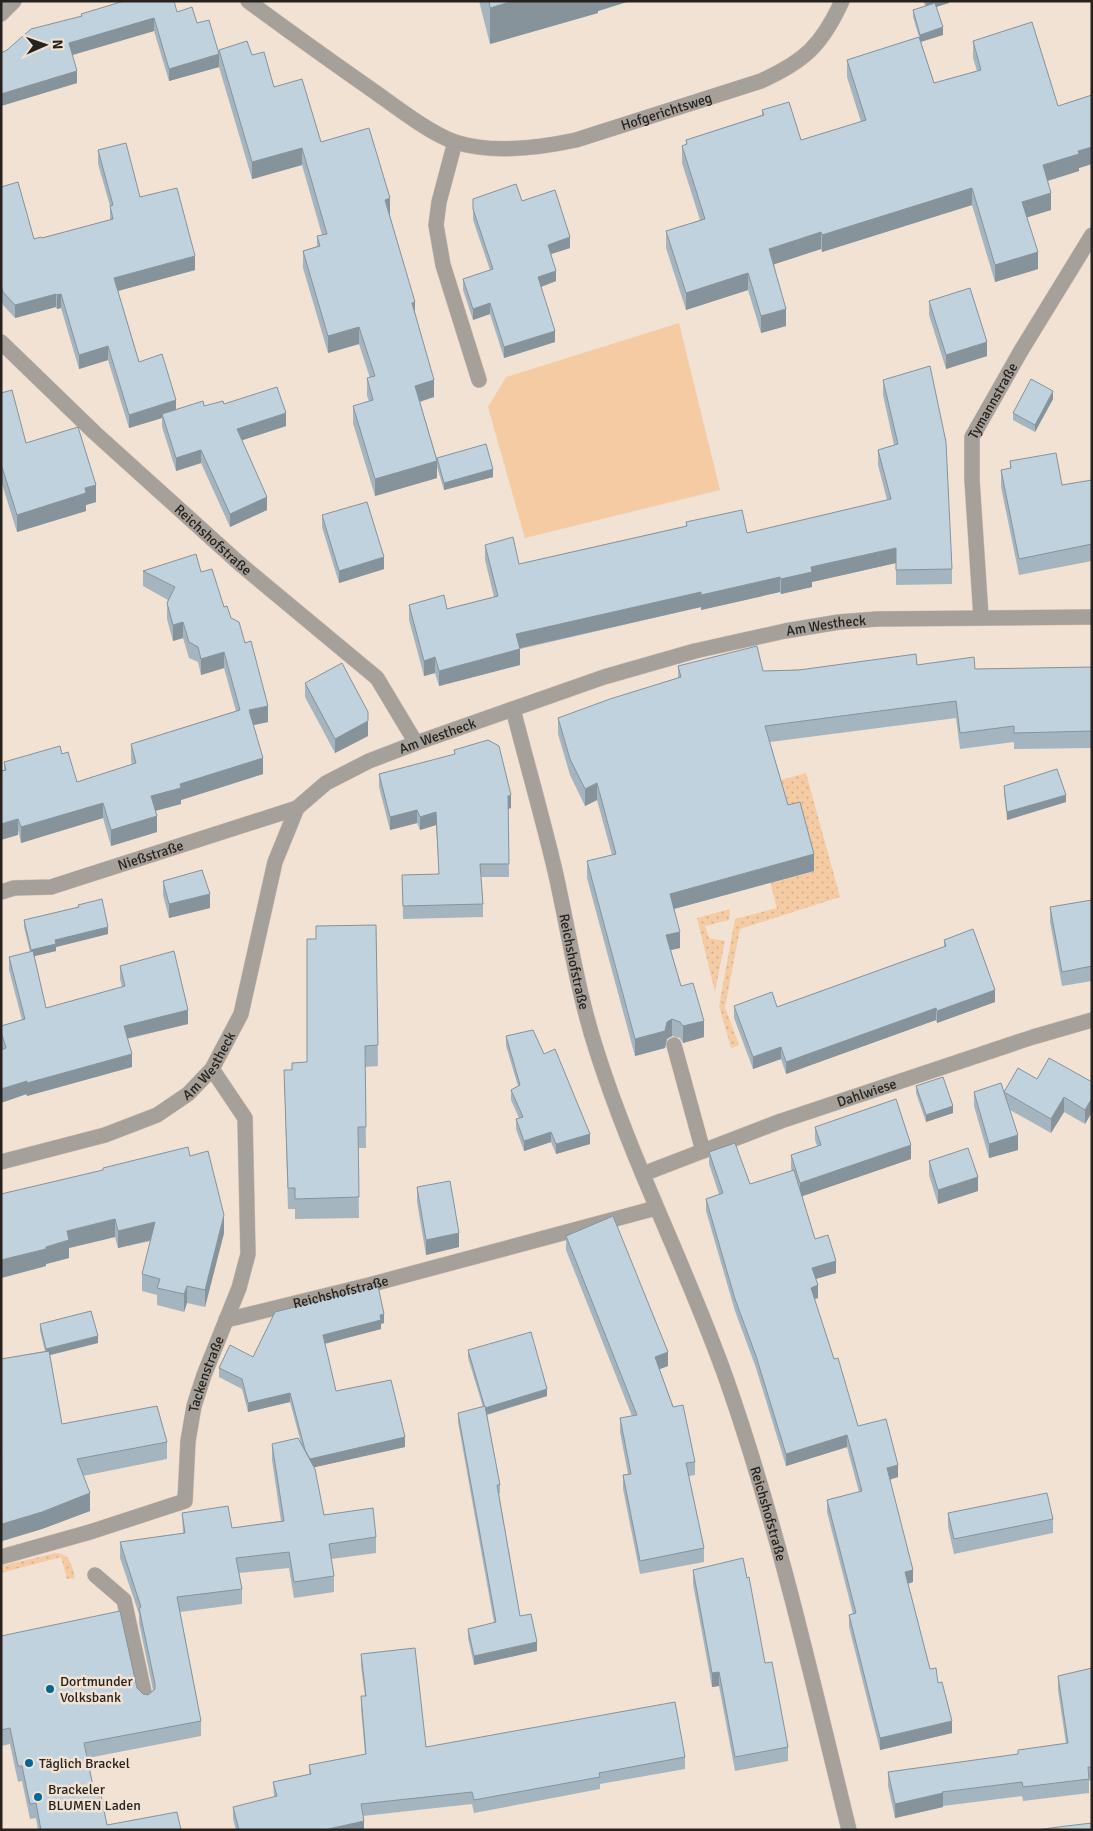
<svg xmlns="http://www.w3.org/2000/svg" width="1093" height="1831" viewBox="0 0 1093 1831" font-family="Signika,sans-serif">
  <style>
    .grass { fill: url(#grass-dots) }
    .park { fill: #f5cba4 }
    .lines { fill: none; stroke-linecap: round; stroke-linejoin: round }
    .lane-casing { stroke: #cdbfb3; stroke-width: 16 }
    .street-casing { stroke: #cdbfb3; stroke-width: 16 }
    .lane { stroke: #a6a09a; stroke-width: 15 }
    .street { stroke: #a6a09a; stroke-width: 15 }
    .wall { fill: #a5b5bf }
    .shaded-wall { fill: #86939b }
    .building { fill: #c0d2de; stroke: #86939b }
    .poi-dot { fill: #026795; stroke: #f1e2d4; stroke-width: 2 }
    .labels { text-anchor: middle; dominant-baseline: central; stroke-width: 5; stroke-linejoin: round; paint-order: stroke }
    .street-label { font-size: 14px; fill: #27221d; stroke: #f1e2d4 }
    .poi-label { font-size: 14px; fill: #27221d; stroke: #f1e2d4; text-anchor: start }
  </style>
  <defs>
    <pattern id="grass-dots" width="8" height="8" patternUnits="userSpaceOnUse" patternTransform="scale(1.25)"><rect width="8" height="8" fill="#f5cba4"/><path d="M2 2h.1M6 6h.1" fill="none" stroke="#d2ae8d" stroke-width="1.8" stroke-linecap="round"/></pattern>
  </defs>
  <rect width="100%" height="100%" fill="#f1e2d4"/>
  <g class="grass">
    <polygon points="806,773 840,897 740,929 725,1007 739,1045 731,1048 719,1006 735,919 777,908 770,882 641,819"/>
    <polygon points="730,909 729,920 705,926 709,938 725,941 715,992 697,918"/>
    <path d="M56 1553C71 1554 72 1566 75 1578L67 1579 61 1557 1 1573V1566Z"/>
  </g>
  <polygon class="park" points="679,323 720,490 525,538 488,407 506,377"/>
  <g class="lines">
    <g class="lane-casing">
      <g id="lane">
        <polyline points="674,1045 703,1151"/>
        <path id="s1" d="M226 1320 369 1285 656 1208"/>
        <polyline points="95,1575 124,1600 146,1701"/>
      </g>
    </g>
    <g class="street-casing">
      <g id="street">
        <path id="s2" d="M248 1C290 32 332 62 375 92 396 107 431 134 455 142 493 154 539 148 576 140L761 81C805 61 822 45 842 1"/>
        <polyline points="1,14 14,1"/>
        <polyline points="455,142 439,202 436,225 443,265 479,380"/>
        <path id="s3" d="M1 342 95 433 240 564 377 678 416 743"/>
        <path id="s4" d="M981 617 972 480V437L1022 349 1092 235"/>
        <path id="s5" d="M513 709C527 764 543 819 556 875 569 934 578 994 597 1052 633 1165 688 1270 727 1381 778 1527 812 1679 849 1830"/>
        <path id="s6" d="M1 892 14 888 51 887 297 808"/>
        <path id="s7" d="M1 1162 105 1135 157 1115 188 1094 212 1069 241 1014 275 862 297 808 326 783 369 761 416 743 604 677 695 651 785 631 839 622 877 619 1092 617"/>
        <path id="s8" d="M643 1174 781 1121 1033 1037 1092 1020"/>
        <path id="s9" d="M1 1557 90 1532 185 1501 188 1441 194 1406 204 1375 239 1288 248 1254 245 1118 212 1069"/>
      </g>
    </g>
    <use href="#lane" class="lane"/>
    <use href="#street" class="street"/>
  </g>
  <g class="wall">
    <polygon points="479,1 630,1 598,11 598,13 490,44"/>
    <polygon points="923,1 949,1 949,3 936,7 943,35 921,42 934,83 977,71 973,58 973,41 1058,106 1092,95 1092,164 1079,168 1079,171 1048,181 1051,210 1027,217 1038,269 995,282 972,205 822,252 821,249 774,264 786,326 761,333 748,290 686,310 666,248 666,231 700,220 682,163 682,146 686,145 686,140 762,115 762,110 801,140 861,122 847,77 847,60 919,37 913,17 913,10 925,6"/>
    <polygon points="177,12 197,23 219,54 219,50 252,55 274,87 321,142 390,215 415,314 434,397 420,402 437,459 493,477 444,490 437,467 437,478 375,496 353,423 353,406 369,401 367,396 367,378 370,378 359,344 328,353 303,268 303,251 317,246 317,236 322,235 302,165 252,179 219,67 169,81 154,31 72,55 77,83 1,106 1,53 81,16 81,14"/>
    <polygon points="98,150 140,197 195,270 118,291 139,362 176,409 224,404 286,426 242,440 267,510 230,527 201,463 176,471 162,427 162,418 129,428 108,360 79,369 61,308 57,309 56,307 15,318 3,305 1,298 1,187 34,239 42,238 110,220 110,206 98,164"/>
    <polygon points="473,199 522,201 570,248 551,254 556,281 541,287 555,342 504,358 490,314 473,320 463,290 463,279 490,270 473,220"/>
    <polygon points="929,301 987,356 946,369 929,315"/>
    <polygon points="883,380 952,569 952,584 896,585 896,563 812,582 812,587 781,594 780,592 701,610 701,607 520,649 520,665 439,686 435,673 424,676 409,620 409,605 447,609 494,597 485,560 485,545 519,564 686,526 686,522 747,533 887,500 878,465 878,450 894,445 883,395"/>
    <polygon points="1,393 26,443 96,502 86,505 86,511 17,532 1,481"/>
    <polygon points="1053,399 1035,432 1013,420 1013,413"/>
    <polygon points="1010,461 1062,485 1092,480 1092,561 1019,575 1001,487 1001,470 1010,469"/>
    <polygon points="322,515 384,569 339,583 322,527"/>
    <polygon points="143,571 201,572 231,618 268,722 253,725 263,774 181,800 181,804 155,811 157,832 111,846 103,818 21,843 4,771 4,762 62,754 77,782 132,765 131,760 131,744 236,711 224,668 201,675 198,662 189,658 183,638 173,641 167,619 167,603 168,600 143,586"/>
    <polygon points="917,665 975,669 1092,667 1092,748 1014,749 1014,742 960,749 956,718 770,742 788,805 814,871 674,909 680,948 671,950 681,986 704,1037 683,1043 680,1038 672,1036 667,1039 665,1048 635,1056 587,878 587,861 612,855 597,800 585,806 570,775 558,734 558,718 678,678 678,666 763,671"/>
    <polygon points="305,683 368,736 335,753 305,697"/>
    <polygon points="454,750 511,808 508,809 509,877 481,877 483,904 483,917 403,919 402,875 439,874 436,825 420,830 417,823 390,830 379,787 379,774 454,755"/>
    <polygon points="1004,786 1066,802 1007,820 1004,793"/>
    <polygon points="163,881 210,908 169,918 163,895"/>
    <polygon points="1092,900 1092,981 1062,986 1050,922 1050,907"/>
    <polygon points="78,905 108,934 56,947 56,951 34,956 46,1008 122,987 120,979 120,966 188,1024 127,1039 132,1067 27,1096 2,1050 1,1046 1,1026 22,1020 9,970 9,957 30,952 24,927 24,920 78,907"/>
    <polygon points="376,925 378,1066 365,1067 366,1148 358,1148 359,1218 295,1219 295,1209 288,1209 284,1070 292,1070 307,1062 316,939"/>
    <polygon points="944,940 995,1002 937,1023 936,1020 786,1074 781,1059 753,1069 734,1018 734,1006 777,1007 944,947"/>
    <polygon points="506,1036 544,1054 590,1144 556,1154 551,1142 524,1151 516,1129 516,1119 519,1118 511,1100 511,1090 518,1086 506,1046"/>
    <polygon points="1037,1079 1092,1082 1092,1112 1085,1124 1064,1112 1051,1133 1010,1110 1018,1150 989,1158 974,1106 974,1092 1004,1092"/>
    <polygon points="916,1086 953,1113 926,1122 916,1093"/>
    <polygon points="815,1127 911,1159 802,1196 815,1239 836,1273 816,1279 818,1298 814,1299 834,1359 858,1426 898,1477 890,1480 913,1582 908,1584 930,1669 938,1683 952,1733 880,1750 849,1627 849,1615 853,1614 827,1512 827,1500 859,1492 847,1447 786,1466 756,1368 735,1311 706,1211 706,1199 719,1194 709,1164 709,1152 750,1184 792,1171 791,1168 791,1155 817,1146 815,1140"/>
    <polygon points="190,1156 224,1233 205,1307 187,1303 184,1312 157,1305 157,1295 142,1291 142,1274 151,1241 118,1248 115,1237 69,1248 69,1258 46,1264 46,1266 1,1278 103,1170 103,1168"/>
    <polygon points="929,1161 978,1191 938,1204 929,1175"/>
    <polygon points="417,1187 459,1247 426,1255 417,1202"/>
    <polygon points="566,1236 668,1366 659,1369 695,1462 695,1475 689,1476 704,1548 704,1562 640,1574 623,1489 623,1475 628,1474 620,1432 620,1418 632,1416 566,1250"/>
    <polygon points="275,1312 384,1323 381,1324 381,1329 325,1344 336,1391 405,1447 314,1467 324,1515 376,1537 376,1553 331,1559 334,1576 334,1592 294,1598 289,1568 239,1573 242,1589 242,1604 180,1612 201,1721 201,1736 88,1758 94,1791 107,1825 181,1830 38,1830 36,1818 30,1819 22,1781 18,1782 10,1744 1,1746 1,1636 137,1688 143,1694 148,1695 153,1690 139,1623 139,1614 120,1558 120,1542 183,1533 182,1513 232,1528 281,1521 272,1460 272,1444 301,1443 290,1402 248,1412 242,1389 219,1377 219,1368 253,1357"/>
    <polygon points="40,1324 98,1343 50,1355 62,1424 167,1442 167,1459 83,1476 90,1511 42,1529 2,1541 1,1359 45,1351 40,1331"/>
    <polygon points="468,1350 547,1396 487,1415 500,1485 500,1493 499,1494 520,1616 537,1651 474,1665 468,1638 468,1629 494,1623 458,1422 458,1413 483,1407 468,1358"/>
    <polygon points="948,1513 1053,1519 1053,1533 954,1554 948,1527"/>
    <polygon points="693,1570 765,1663 788,1747 788,1761 735,1771 719,1686 712,1687 693,1584"/>
    <polygon points="361,1654 426,1747 685,1757 685,1769 600,1784 600,1789 474,1813 472,1804 363,1816 364,1830 236,1830 233,1819 233,1807 274,1797 273,1782 309,1774 309,1765 365,1754 361,1708 361,1696 365,1696 361,1666"/>
    <polygon points="1092,1668 1092,1780 1089,1781 1089,1793 1023,1801 1022,1796 943,1806 943,1807 895,1818 888,1786 888,1772 1018,1754 1018,1750 1066,1744 1058,1690 1058,1676"/>
  </g>
  <g class="shaded-wall">
    <polygon points="513,1 630,1 598,11 598,13 490,44 490,8"/>
    <polygon points="931,1 949,1 949,3 926,10 926,3"/>
    <polygon points="154,18 154,31 69,56 69,43"/>
    <polygon points="943,27 943,35 920,42 920,35"/>
    <polygon points="219,54 219,67 169,81 169,69"/>
    <polygon points="77,71 77,83 1,106 1,94"/>
    <polygon points="1092,147 1092,164 1079,168 1079,171 1043,182 1043,165 1078,151"/>
    <polygon points="302,148 302,165 252,179 252,162"/>
    <polygon points="972,188 972,205 822,252 822,235"/>
    <polygon points="1051,193 1051,210 1022,219 1022,202"/>
    <polygon points="390,198 390,215 385,217 385,200"/>
    <polygon points="821,232 821,249 769,266 769,249"/>
    <polygon points="570,237 570,248 548,255 548,245"/>
    <polygon points="1038,252 1038,269 995,282 995,265"/>
    <polygon points="195,256 195,270 114,292 114,278"/>
    <polygon points="556,271 556,281 538,288 538,277"/>
    <polygon points="748,273 748,290 686,310 686,293"/>
    <polygon points="56,294 56,307 15,318 15,305"/>
    <polygon points="61,294 61,308 57,309 57,295"/>
    <polygon points="415,302 415,319 412,303"/>
    <polygon points="490,303 490,314 473,320 473,309"/>
    <polygon points="786,309 786,326 761,333 761,316"/>
    <polygon points="359,327 359,344 328,353 328,336"/>
    <polygon points="555,331 555,342 504,358 504,347"/>
    <polygon points="987,342 987,356 946,369 946,355"/>
    <polygon points="108,346 108,360 79,369 79,355"/>
    <polygon points="434,380 434,397 415,403 415,386"/>
    <polygon points="1053,391 1053,399 1035,432 1035,425"/>
    <polygon points="176,400 176,414 162,414 162,418 129,428 129,415"/>
    <polygon points="286,413 286,426 237,442 237,429"/>
    <polygon points="201,450 201,463 176,471 176,458"/>
    <polygon points="437,461 437,478 375,496 375,479"/>
    <polygon points="493,469 493,477 444,490 444,483"/>
    <polygon points="96,485 96,502 86,505 86,511 17,532 17,515 85,488"/>
    <polygon points="267,497 267,510 230,527 230,514"/>
    <polygon points="896,548 896,563 812,582 812,587 781,594 781,579 811,567"/>
    <polygon points="384,557 384,569 339,583 339,571"/>
    <polygon points="780,577 780,592 701,610 701,595"/>
    <polygon points="701,592 701,607 516,649 516,634"/>
    <polygon points="183,622 183,638 173,641 173,625"/>
    <polygon points="520,649 520,665 439,686 439,671"/>
    <polygon points="224,652 224,668 201,675 201,659"/>
    <polygon points="435,657 435,673 424,676 424,661"/>
    <polygon points="268,706 268,722 249,726 249,710"/>
    <polygon points="368,721 368,736 335,753 335,739"/>
    <polygon points="263,758 263,774 181,800 181,804 151,812 151,796 180,784"/>
    <polygon points="597,783 597,800 585,806 585,789"/>
    <polygon points="511,795 511,808 508,809 508,796"/>
    <polygon points="1066,795 1066,802 1007,820 1007,812"/>
    <polygon points="103,803 103,818 21,843 21,827"/>
    <polygon points="417,810 417,823 390,830 390,817"/>
    <polygon points="436,812 436,825 420,830 420,817"/>
    <polygon points="157,816 157,832 111,846 111,830"/>
    <polygon points="18,819 18,835 1,840 1,824"/>
    <polygon points="814,854 814,871 670,910 670,894"/>
    <polygon points="210,894 210,908 169,918 169,904"/>
    <polygon points="108,927 108,934 56,947 56,951 31,957 31,950 55,940"/>
    <polygon points="680,932 680,948 666,951 666,935"/>
    <polygon points="995,990 995,1002 937,1023 937,1011"/>
    <polygon points="936,1008 936,1020 786,1074 786,1062"/>
    <polygon points="188,1010 188,1024 124,1039 124,1026"/>
    <polygon points="672,1019 672,1036 667,1039 665,1048 635,1056 635,1039"/>
    <polygon points="704,1021 704,1037 683,1043 683,1026"/>
    <polygon points="781,1047 781,1059 753,1069 753,1057"/>
    <polygon points="132,1054 132,1067 27,1096 27,1083"/>
    <polygon points="27,1081 27,1094 1,1103 1,1089"/>
    <polygon points="1064,1097 1064,1112 1051,1133 1051,1119"/>
    <polygon points="1092,1098 1092,1112 1085,1124 1085,1110"/>
    <polygon points="953,1106 953,1113 926,1122 926,1115"/>
    <polygon points="551,1132 551,1142 524,1151 524,1141"/>
    <polygon points="590,1134 590,1144 556,1154 556,1144"/>
    <polygon points="1018,1135 1018,1150 989,1158 989,1144"/>
    <polygon points="911,1145 911,1159 800,1197 800,1183"/>
    <polygon points="978,1177 978,1191 938,1204 938,1190"/>
    <polygon points="224,1215 224,1233 205,1307 205,1290"/>
    <polygon points="115,1219 115,1237 69,1248 69,1258 46,1264 46,1266 1,1278 1,1260 46,1247 67,1231"/>
    <polygon points="155,1222 155,1239 118,1248 118,1231"/>
    <polygon points="459,1233 459,1247 426,1255 426,1240"/>
    <polygon points="836,1261 836,1273 812,1280 812,1268"/>
    <polygon points="818,1285 818,1298 811,1300 811,1288"/>
    <polygon points="187,1286 187,1303 184,1312 184,1294"/>
    <polygon points="384,1314 384,1323 381,1324 381,1329 323,1344 323,1335"/>
    <polygon points="98,1336 98,1343 46,1356 46,1349"/>
    <polygon points="668,1352 668,1366 655,1371 655,1357"/>
    <polygon points="547,1389 547,1396 485,1415 485,1408"/>
    <polygon points="290,1393 290,1402 248,1412 248,1403"/>
    <polygon points="847,1435 847,1447 786,1466 786,1454"/>
    <polygon points="405,1437 405,1447 307,1469 307,1459"/>
    <polygon points="898,1465 898,1477 887,1480 887,1468"/>
    <polygon points="90,1493 90,1511 42,1529 2,1541 2,1524"/>
    <polygon points="913,1570 913,1582 905,1584 905,1572"/>
    <polygon points="537,1642 537,1651 474,1665 474,1656"/>
    <polygon points="719,1672 719,1686 712,1687 712,1673"/>
    <polygon points="952,1721 952,1733 880,1750 880,1738"/>
    <polygon points="943,1793 943,1807 895,1818 895,1804"/>
    <polygon points="364,1821 364,1830 324,1830"/>
  </g>
  <g class="building">
    <polygon points="124,1 174,1 177,12 192,7 197,23 209,20 219,54 169,69 154,18 69,43 77,71 1,94 1,53 7,50 31,29 82,16 81,14"/>
    <polygon points="489,1 513,1 490,8"/>
    <polygon points="935,3 943,27 920,35 913,10"/>
    <polygon points="1032,22 1058,106 1092,95 1092,147 1078,151 1079,154 1043,165 1051,193 1022,202 1038,252 995,265 972,188 822,235 821,232 769,249 786,309 761,316 748,273 686,293 666,231 705,219 682,146 687,144 686,140 764,115 762,110 789,102 801,140 866,120 847,60 919,37 934,83 981,70 973,41"/>
    <polygon points="247,41 252,55 264,52 274,87 302,79 321,142 369,128 390,198 385,200 415,302 412,303 434,380 415,386 437,461 375,479 353,406 373,400 367,378 375,376 359,327 328,336 303,251 320,246 317,236 327,234 302,148 252,162 219,50"/>
    <polygon points="126,143 140,197 177,188 195,256 114,278 139,362 162,354 176,400 129,415 108,346 79,355 61,294 57,295 56,294 15,305 3,292 1,284 1,187 18,182 34,239 41,237 42,238 113,219 110,206 113,205 98,150"/>
    <polygon points="516,184 522,201 555,190 570,237 548,245 556,271 538,277 555,331 504,347 490,303 473,309 463,279 493,269 473,209 473,199"/>
    <polygon points="970,288 987,342 946,355 929,301"/>
    <polygon points="930,366 946,442 952,569 896,570 896,548 811,567 812,572 781,579 780,577 701,595 701,592 516,634 520,649 439,671 435,657 424,661 409,605 444,595 447,609 498,596 485,545 513,537 519,564 687,526 686,522 742,510 747,533 891,499 878,450 898,444 883,380"/>
    <polygon points="1031,379 1053,391 1035,425 1013,413"/>
    <polygon points="277,387 286,413 237,429 267,497 230,514 201,450 176,458 162,414 203,401 204,406 223,401 224,404"/>
    <polygon points="12,390 26,443 78,427 96,485 85,488 86,493 17,515 1,464 1,393"/>
    <polygon points="486,444 493,469 444,483 437,458"/>
    <polygon points="1056,453 1062,485 1092,480 1092,544 1019,559 1001,470 1011,468 1010,461"/>
    <polygon points="367,502 384,557 339,571 322,515"/>
    <polygon points="196,554 201,572 212,569 224,607 227,606 231,618 239,622 245,643 251,641 268,706 249,710 263,758 180,784 181,788 151,796 157,816 111,830 103,803 21,827 18,819 1,824 1,771 6,770 4,762 60,746 62,754 68,752 77,782 136,763 131,744 240,710 224,652 201,659 198,647 189,642 183,622 173,625 167,603 175,587 143,571"/>
    <polygon points="757,646 763,671 799,670 916,654 917,665 974,657 975,669 1092,667 1092,731 1014,733 1014,726 960,733 956,701 765,726 788,805 800,802 814,854 670,894 680,932 666,935 681,986 693,983 704,1021 683,1026 680,1022 672,1019 667,1022 665,1031 635,1039 587,861 616,854 597,783 585,789 570,759 558,718 610,699 681,677 678,666"/>
    <polygon points="342,663 368,712 368,721 335,739 305,683"/>
    <polygon points="488,740 499,746 511,795 508,796 509,864 480,864 483,904 403,906 402,875 439,874 436,812 420,817 417,810 390,817 379,774 455,754 454,750"/>
    <polygon points="1057,769 1066,795 1007,812 1004,786"/>
    <polygon points="202,870 210,894 169,904 163,881"/>
    <polygon points="102,899 108,927 55,940 56,944 31,950 24,920 79,907 78,905"/>
    <polygon points="1092,900 1092,966 1062,972 1050,907"/>
    <polygon points="376,925 378,1045 365,1046 366,1127 358,1127 359,1197 295,1199 295,1188 288,1188 284,1070 292,1070 292,1063 307,1062 307,939 316,939 316,926"/>
    <polygon points="973,929 995,990 937,1011 936,1008 786,1062 781,1047 753,1057 734,1006 772,992 777,1007 946,946 944,940"/>
    <polygon points="33,951 46,1008 125,986 120,966 174,951 188,1010 124,1026 132,1054 27,1083 27,1081 1,1089 1,1050 6,1048 1,1032 1,1026 25,1019 9,957"/>
    <polygon points="533,1030 544,1054 555,1049 590,1134 556,1144 551,1132 524,1141 516,1119 523,1117 511,1090 520,1085 506,1036"/>
    <polygon points="1049,1058 1092,1082 1092,1098 1085,1110 1064,1097 1051,1119 1004,1092 1018,1068 1037,1079"/>
    <polygon points="943,1077 953,1106 926,1115 916,1086"/>
    <polygon points="1001,1083 1018,1135 989,1144 974,1092"/>
    <polygon points="896,1099 911,1145 800,1183 791,1155 821,1145 815,1127"/>
    <polygon points="735,1143 750,1184 794,1170 815,1239 828,1235 836,1261 812,1268 818,1285 811,1288 834,1359 838,1358 858,1426 886,1419 898,1465 887,1468 913,1570 905,1572 930,1669 936,1668 938,1683 942,1682 952,1721 880,1738 849,1615 856,1613 827,1500 862,1491 847,1435 786,1454 756,1356 735,1299 706,1199 723,1193 709,1152"/>
    <polygon points="188,1147 190,1156 208,1151 224,1215 205,1290 187,1286 184,1294 157,1288 160,1279 142,1274 155,1222 118,1231 115,1219 67,1231 69,1240 46,1247 46,1249 1,1260 1,1194 103,1170 103,1168"/>
    <polygon points="968,1148 978,1177 938,1190 929,1161"/>
    <polygon points="450,1181 459,1233 426,1240 417,1187"/>
    <polygon points="613,1216 668,1352 655,1357 673,1407 683,1405 695,1462 686,1463 704,1548 640,1561 623,1475 631,1474 620,1418 637,1415 566,1236"/>
    <polygon points="378,1286 384,1314 380,1315 381,1320 323,1335 336,1391 391,1380 405,1437 310,1459 305,1450 290,1393 248,1403 242,1379 219,1368 230,1345 253,1357 275,1312"/>
    <polygon points="91,1311 98,1336 46,1349 40,1324"/>
    <polygon points="531,1332 547,1389 485,1408 468,1350"/>
    <polygon points="49,1351 62,1424 157,1406 167,1442 77,1459 90,1493 42,1512 2,1524 1,1359"/>
    <polygon points="485,1406 500,1485 497,1485 520,1616 531,1614 537,1642 474,1656 468,1629 496,1622 458,1413"/>
    <polygon points="298,1438 315,1469 324,1515 373,1508 376,1537 329,1544 334,1576 294,1582 289,1552 236,1558 242,1589 177,1597 201,1721 84,1743 94,1791 100,1790 107,1825 177,1812 181,1830 41,1830 36,1803 30,1804 22,1766 18,1766 10,1728 1,1730 1,1636 120,1611 137,1688 143,1694 148,1695 155,1689 155,1684 139,1608 141,1607 120,1542 185,1533 182,1513 228,1506 232,1528 284,1521 272,1444"/>
    <polygon points="1047,1493 1053,1519 954,1539 948,1513"/>
    <polygon points="743,1558 747,1578 749,1577 765,1663 772,1662 788,1747 735,1757 719,1672 712,1673 693,1570"/>
    <polygon points="415,1648 426,1747 675,1702 685,1757 599,1773 600,1777 474,1800 472,1792 361,1804 364,1821 324,1830 239,1830 233,1807 277,1796 273,1782 311,1774 309,1765 366,1754 361,1696 366,1696 361,1654"/>
    <polygon points="1092,1668 1092,1767 1088,1767 1089,1779 1023,1787 1022,1782 942,1792 943,1793 895,1804 888,1772 1018,1754 1018,1750 1068,1743 1058,1676"/>
    <polygon points="1092,1823 1092,1830 1036,1830 1066,1826"/>
  </g>
  <g class="poi-dot">
    <circle cx="50" cy="1689" r="5"/>
    <circle cx="29" cy="1763" r="5"/>
    <circle cx="38" cy="1797" r="5"/>
  </g>
  <g class="labels">
    <g class="street-label">
      <text stroke="none"><textPath href="#s2" startOffset="468">Hofgerichtsweg</textPath></text>
      <text stroke="none"><textPath href="#s4" startOffset="222">Tymannstraße</textPath></text>
      <text stroke="none"><textPath href="#s3" startOffset="290">Reichshofstraße</textPath></text>
      <text stroke="none"><textPath href="#s7" startOffset="1076">Am Westheck</textPath></text>
      <text stroke="none"><textPath href="#s7" startOffset="671">Am Westheck</textPath></text>
      <text stroke="none"><textPath href="#s6" startOffset="155">Nießstraße</textPath></text>
      <text stroke="none"><textPath href="#s5" startOffset="260">Reichshofstraße</textPath></text>
      <text stroke="none"><textPath href="#s7" startOffset="236">Am Westheck</textPath></text>
      <text stroke="none"><textPath href="#s8" startOffset="238">Dahlwiese</textPath></text>
      <text stroke="none"><textPath href="#s1" startOffset="118">Reichshofstraße</textPath></text>
      <text stroke="none"><textPath href="#s9" startOffset="322">Tackenstraße</textPath></text>
      <text stroke="none"><textPath href="#s5" startOffset="846">Reichshofstraße</textPath></text>
    </g>
    <g class="poi-label">
      <text x="60" y="1681">Dortmunder<tspan x="60" dy="16">Volksbank</tspan></text>
      <text x="39" y="1763">Täglich Brackel</text>
      <text x="48" y="1789">Brackeler<tspan x="48" dy="16">BLUMEN Laden</tspan></text>
    </g>
  </g>
  <rect width="1093" height="1831" fill="none" stroke="#27221d" stroke-width="5"/>
  <g transform="translate(45 45) rotate(88)" stroke="#f1e2d4" stroke-width="4" paint-order="stroke">
  <path d="M0-4L9 19L0 12L-9 19Z" fill="#27221d"/>
  <text y="-8" font-size="14" font-weight="bold" text-anchor="middle" fill="#27221d">N</text>
  </g>
</svg>
